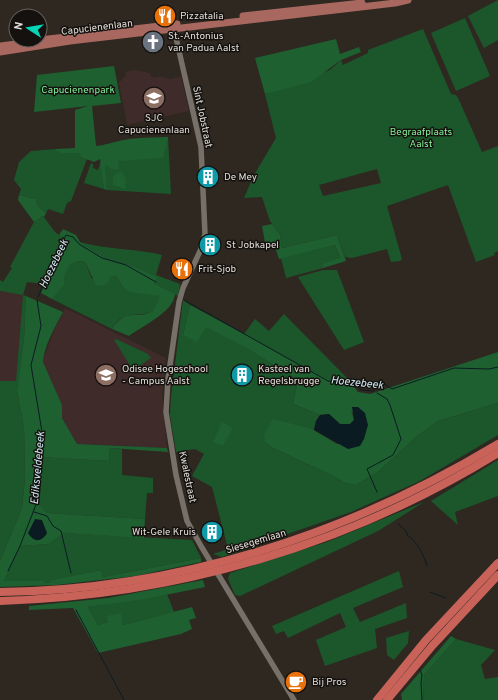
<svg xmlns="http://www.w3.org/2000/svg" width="498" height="700" viewBox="0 0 498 700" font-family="Overpass,sans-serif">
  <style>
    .education { fill: #3f2b29 }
    .green { fill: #1c572b; fill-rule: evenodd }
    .forest { fill: #1e6030 }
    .water { fill: #0b1b22 }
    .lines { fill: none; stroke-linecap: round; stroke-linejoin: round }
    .stream { stroke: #0b1b22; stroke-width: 1 }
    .minor { stroke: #777068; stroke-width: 5.5 }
    .major { stroke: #a8685f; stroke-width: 7 }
    .highway { stroke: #c96359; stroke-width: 8 }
    .labels { text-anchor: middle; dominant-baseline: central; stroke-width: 3; stroke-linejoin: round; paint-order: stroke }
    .poi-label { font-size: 10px; fill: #e1ddd8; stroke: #14110e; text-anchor: start }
    .street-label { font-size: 10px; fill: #e1ddd8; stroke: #14110e }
    .park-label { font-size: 10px; fill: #83f19a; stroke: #14110e }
    .water-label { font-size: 11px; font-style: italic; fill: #cfe9f4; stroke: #14110e }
  </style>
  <rect width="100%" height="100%" fill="#2e2821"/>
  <g class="education">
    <polygon points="135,70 150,73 150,76 157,78 157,76 171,79 181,76 189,111 127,125 119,83 126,75 125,72"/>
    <polygon points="0,291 23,295 16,382 0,381"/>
    <polygon points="65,308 166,358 162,394 167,448 77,444 62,418 62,405 43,362 44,357 54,331"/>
  </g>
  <g class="green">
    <polygon points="498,0 498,40 484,48 468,16"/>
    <polygon points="465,18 490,76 456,91 431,33"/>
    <path d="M423 29 451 94 456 95 459 100 482 152 498 146V251L494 253 495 255 476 262 448 185 387 206 402 259 400 261 391 262 387 249 352 258 345 257 337 235 282 248 280 235 270 221 262 197 244 198 254 175 276 138 265 94 330 70 341 60 343 65 368 53V50ZM377 169 381 183 323 196 319 185Z"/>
    <polygon points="168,137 171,194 107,190 103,145 123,140"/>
    <polygon points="56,149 56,151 79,153 81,157 87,159 71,201 67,203 63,214 48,209 46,213 37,205 36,199 19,195 21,189 14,180 19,162 31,151"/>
    <polygon points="101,161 104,189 84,183 91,163 93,164 93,168 98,170"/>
    <polygon points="43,216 55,232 63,238 45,284 27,282 23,295 26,296 24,338 17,390 24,429 25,478 22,508 0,561 0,381 16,381 23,295 0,291 0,280 3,282 12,268 10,267 34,222"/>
    <path d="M80 242C107 250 135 248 162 255L156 275 180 284 178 296 154 283 156 277 131 265 109 260Z"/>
    <polygon points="335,245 340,259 322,264 323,268 286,278 281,258"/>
    <path d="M78 261 85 262 92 279 116 276 123 287 159 296C158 323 134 309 120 319 117 321 114 326 112 329L52 299 63 285 65 275 70 263Z"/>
    <polygon points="323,270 337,270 364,342 344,350 298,277"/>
    <polygon points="183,300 190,305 183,335 206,326 248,349 298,380 293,404 320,415 316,421 314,430 312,429 265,442 271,447 331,475 345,483 356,485 378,472 416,437 438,421 498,403 498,435 420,481 351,512 222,557 213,554 228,549 212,487 192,476 204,454 195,449 176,452 170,415 171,397"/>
    <polygon points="284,314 348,379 330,380 244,334 255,319 269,331"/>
    <polygon points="116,339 148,354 151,358 133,370 114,340"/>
    <polygon points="110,448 122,449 122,475 153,478 153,493 147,493 145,519 47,513 37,502 40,457 109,461"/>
    <polygon points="498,460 498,496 455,512 458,525 431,501"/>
    <polygon points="424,502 378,531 240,596 235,595 228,579 230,573 327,542"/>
    <polygon points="64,533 192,540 201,558 103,577 101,570 52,580 51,582 44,583 44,581 4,581 20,546 49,544"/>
    <polygon points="399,571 403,587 353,608 360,622 406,603 407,618 375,629 377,648 325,666 316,640 346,627 340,613 288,638 284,631 276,634 272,626"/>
    <polygon points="167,594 174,612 123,625 120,613 108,622 98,625 88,607"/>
    <polygon points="409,631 408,643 394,660 387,655 386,638"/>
    <polygon points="456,639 495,650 481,665 485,679 498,677 498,700 423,700 424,675"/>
  </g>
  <g class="forest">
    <polygon points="336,39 340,54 359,47 361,52 341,60 311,82 265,94 255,58"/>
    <path d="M114 66 121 103 92 106 96 146C106 145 114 142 124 140 138 137 154 138 168 137L163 158 118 161 119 169H112L105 164 107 190 104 189 100 159 94 162 81 157 79 153H61L56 151V149L75 148V110L88 106 34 112 37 75Z"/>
    <polygon points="122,172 126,180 125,189 113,185 113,177 116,173"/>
    <polygon points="19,195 36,199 37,205 46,213 44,217 43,216 34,222 18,200"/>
    <polygon points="272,224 280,235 282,248 337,235 346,261 323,268 322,264 340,258 335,245 279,259 275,247 266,248 262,226"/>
    <path d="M63 229 76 235 80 242 109 260 131 265 157 277 154 283 175 294C174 312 142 326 129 336L112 329C127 306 135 321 153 311L158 302 159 296 130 292 123 287 116 276 110 277 108 283 102 286 96 285 85 262 78 261 70 264 65 275 64 285 52 299 41 293 63 238 59 235Z"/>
    <path d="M26 296 63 312C55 327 44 346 43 362L62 405V418L77 444 167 448 168 452 110 448 109 461 40 457 37 502 47 513 145 519 144 538 64 533 49 544 20 546 4 581H44L45 583 51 582V580L101 570 103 577 201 558V562L135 576 57 585 0 587V561L22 508 25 478 24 429 17 390 24 338Z"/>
    <polygon points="190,305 330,380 348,379 358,392 370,394 498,352 498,403 438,421 416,437 378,472 356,485 345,483 331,475 271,447 265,442 264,435 273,419 312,429 337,444 364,439 351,409 354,420 350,424 340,424 329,414 320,415 293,404 298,380 248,349 206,327 197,342 183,335"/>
    <polygon points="222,422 233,428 223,446 213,442"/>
    <polygon points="203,580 205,587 145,599 88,607 98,625 108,622 107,616 121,613 123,625 192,607 196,618 189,620 192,629 181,634 98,653 73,608 29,610 29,606 108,598"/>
    <polygon points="451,636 456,639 424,675 423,700 402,700 401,694"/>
  </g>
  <g class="water">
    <polygon points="352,407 358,407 365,413 368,425 364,439 360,446 348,449 314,430 316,421 320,415 329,414 340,424 350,424 354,420"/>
    <path d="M35 519 42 520 47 533C42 542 34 543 28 533Z"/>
  </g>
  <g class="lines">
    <g class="stream">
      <polyline points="38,297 66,235 73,237 79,244 102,258 126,265 156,282"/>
      <polyline points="184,300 328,381 373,387 384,384 392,389 454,368 489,369 498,367"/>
      <polyline points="357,386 361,390 374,391"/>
      <polyline points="377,393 387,399 390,405 401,439 393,455 367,469 377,492"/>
      <polyline points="34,512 47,516 53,526 61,531 71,573"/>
      <path d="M398 524 406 531 407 535C417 541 424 555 427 566"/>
      <polyline points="8,571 20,546 37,502 42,432 31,365 41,326 37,300"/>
      <polyline points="430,592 446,598"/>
      <polyline points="76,610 124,700"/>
      <polyline points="420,670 422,675 421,683 422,700"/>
    </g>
    <polyline class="minor" points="174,29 201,147 205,234 201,249 183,288 179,302 168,379 166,412 176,475 187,521 201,546 294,700"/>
    <g class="major">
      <polyline points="243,16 362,3"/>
      <polyline points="40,40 177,24"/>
      <polyline points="0,46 24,43"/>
      <polyline points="0,52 70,41 395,3 408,0"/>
    </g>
    <g class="highway">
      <path d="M0 592C177 590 347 535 498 444"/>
      <path d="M0 601C175 596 349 545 498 453"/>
      <polyline points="377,700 426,640 498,563"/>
      <polyline points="387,700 433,645 498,575"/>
    </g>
  </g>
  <defs>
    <g id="restaurant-disc" transform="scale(1.15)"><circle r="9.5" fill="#e8710a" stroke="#14110e"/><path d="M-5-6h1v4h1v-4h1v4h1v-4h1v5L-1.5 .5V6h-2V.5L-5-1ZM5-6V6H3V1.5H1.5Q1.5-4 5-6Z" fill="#fff"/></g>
    <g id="church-disc" transform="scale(1.15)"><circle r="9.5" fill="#6b7280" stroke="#14110e"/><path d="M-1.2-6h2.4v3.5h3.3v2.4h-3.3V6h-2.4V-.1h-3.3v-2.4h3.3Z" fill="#fff"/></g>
    <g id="school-disc" transform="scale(1.15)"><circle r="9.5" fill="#8d6e63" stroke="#14110e"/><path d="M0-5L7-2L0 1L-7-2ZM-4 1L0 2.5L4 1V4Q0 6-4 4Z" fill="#fff"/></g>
    <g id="building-disc" transform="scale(1.15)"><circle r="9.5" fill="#0f9aa8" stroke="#14110e"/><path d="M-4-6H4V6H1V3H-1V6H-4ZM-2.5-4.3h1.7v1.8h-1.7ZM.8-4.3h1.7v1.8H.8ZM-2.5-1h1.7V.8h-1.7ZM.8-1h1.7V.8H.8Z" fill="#fff"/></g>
    <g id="university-disc" transform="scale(1.15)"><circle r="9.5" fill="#8d6e63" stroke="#14110e"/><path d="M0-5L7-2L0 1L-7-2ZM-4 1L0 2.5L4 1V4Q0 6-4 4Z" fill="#fff"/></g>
    <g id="cafe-disc" transform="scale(1.15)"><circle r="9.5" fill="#e8710a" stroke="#14110e"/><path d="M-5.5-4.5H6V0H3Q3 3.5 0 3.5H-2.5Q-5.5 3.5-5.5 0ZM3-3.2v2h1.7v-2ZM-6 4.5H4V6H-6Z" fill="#fff"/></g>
  </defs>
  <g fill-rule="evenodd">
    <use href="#restaurant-disc" x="165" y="16"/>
    <use href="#church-disc" x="153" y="42"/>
    <use href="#school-disc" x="154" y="98"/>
    <use href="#building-disc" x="208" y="177"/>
    <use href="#building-disc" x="210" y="245"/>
    <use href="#restaurant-disc" x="182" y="269"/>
    <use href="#university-disc" x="106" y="375"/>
    <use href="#building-disc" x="242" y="375"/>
    <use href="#building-disc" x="212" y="532"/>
    <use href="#cafe-disc" x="296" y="682"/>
  </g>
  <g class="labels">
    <g class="poi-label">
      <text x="180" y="16">Pizzatalia</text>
      <text x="168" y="36">St.-Antonius<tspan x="168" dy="12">van Padua Aalst</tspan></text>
      <text x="154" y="118" text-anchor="middle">SJC<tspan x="154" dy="12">Capucienenlaan</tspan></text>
      <text x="224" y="177">De Mey</text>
      <text x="226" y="245">St Jobkapel</text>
      <text x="198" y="269">Frit-Sjob</text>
      <text x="122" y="369">Odisee Hogeschool<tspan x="122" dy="12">- Campus Aalst</tspan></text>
      <text x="258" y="369">Kasteel van<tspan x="258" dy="12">Regelsbrugge</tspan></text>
      <text x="196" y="532" text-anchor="end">Wit-Gele Kruis</text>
      <text x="312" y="682">Bij Pros</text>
    </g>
    <g class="street-label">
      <text transform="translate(97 28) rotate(-7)">Capucienenlaan</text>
      <text transform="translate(202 117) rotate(78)">Sint Jobstraat</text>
      <text transform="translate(187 477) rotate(78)">Kwalestraat</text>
      <text transform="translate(256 542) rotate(-17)">Siesegemlaan</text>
    </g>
    <g class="park-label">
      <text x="78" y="90">Capucienenpark</text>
      <text x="421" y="132">Begraafplaats<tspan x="421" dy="12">Aalst</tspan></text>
    </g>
    <g class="water-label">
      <text transform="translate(54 264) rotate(-64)">Hoezebeek</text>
      <text transform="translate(357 383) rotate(6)">Hoezebeek</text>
      <text transform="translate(38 468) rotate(-85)">Ediksveldebeek</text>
    </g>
  </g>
  <g transform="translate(28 28) rotate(282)"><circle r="19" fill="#14110e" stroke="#66635f"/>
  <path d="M0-3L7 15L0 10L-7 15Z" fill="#04d5b6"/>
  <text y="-6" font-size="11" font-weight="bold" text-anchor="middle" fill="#e1ddd8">N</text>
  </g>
</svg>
